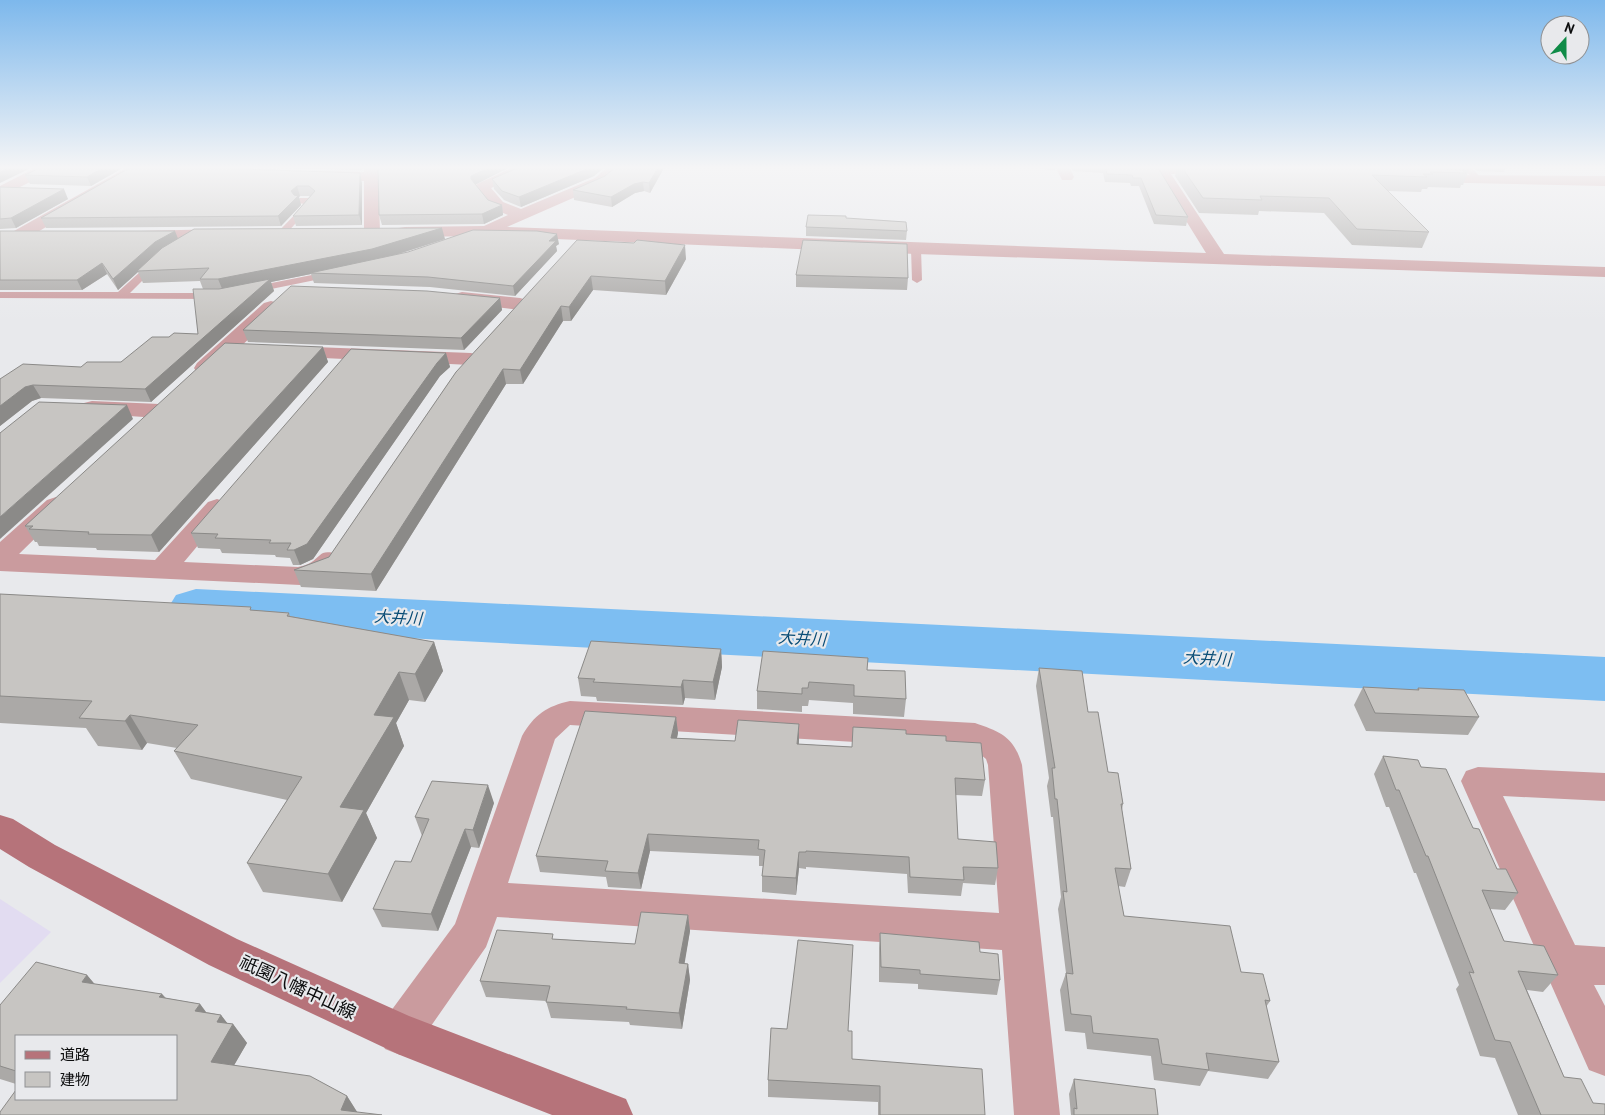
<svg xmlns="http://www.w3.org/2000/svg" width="1605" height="1115" viewBox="0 0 1605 1115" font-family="'PT Sans','Noto Sans JP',sans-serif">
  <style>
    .industrial { fill: #e2dcf1 }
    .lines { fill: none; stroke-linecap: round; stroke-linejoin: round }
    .river { fill: #7dbef2; fill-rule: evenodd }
    .service { fill: #ca9b9e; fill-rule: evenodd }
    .minor { fill: #ca9b9e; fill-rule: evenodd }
    .secondary { fill: #b6737a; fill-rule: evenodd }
    .wall { fill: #aba9a7 }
    .shaded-wall { fill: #8b8a88 }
    .building { fill: #c7c5c2; stroke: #8b8a88 }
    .labels { text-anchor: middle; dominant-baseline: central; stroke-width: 4.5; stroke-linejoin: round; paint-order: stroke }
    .water-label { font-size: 16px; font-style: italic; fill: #074b75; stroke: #e8e9ec }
    .near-street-label { font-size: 18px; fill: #0b0c0d; stroke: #e8e9ec }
  </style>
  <rect width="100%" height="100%" fill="#e8e9ec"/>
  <polygon class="industrial" points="0,899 51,932 0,983"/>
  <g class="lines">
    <polygon class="river" points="196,589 1605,657 1605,701 196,627 176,621 168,608 176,595"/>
    <g class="service">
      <polygon points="1461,166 1470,166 1483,180 1476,182"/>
      <polygon points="300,198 312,198 316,201 284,236 278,236 278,232 305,204 297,203 296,201"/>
      <polygon points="916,246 921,249 922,280 917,283 912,280 911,249"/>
      <polygon points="154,261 157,262 157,266 130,293 214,293 219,296 214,299 0,298 0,292 118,292 151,262"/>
      <polygon points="332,271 335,272 335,276 252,293 247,290 252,287"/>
    </g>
    <g class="minor">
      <polygon points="39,166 58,166 56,169 8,193 0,194 0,186"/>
      <polygon points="130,166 148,166 26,239 14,239 12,235 14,231"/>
      <polygon points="364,166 378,166 380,232 378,236 366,236 364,232 364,181 323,179 318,178 316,175 318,172 323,171 364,172"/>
      <polygon points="516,166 535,166 533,169 491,188 503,202 521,209 595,178 609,166 625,166 605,184 507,227 1206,253 1154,169 1156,166 1214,167 1219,168 1221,171 1219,174 1171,174 1224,254 1605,267 1605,277 916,254 485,236 405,237 399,236 397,232 399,228 405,227 484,226 508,215 491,208 474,187 477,184"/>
      <polygon points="1055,166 1069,166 1074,177 1072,180 1062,180"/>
      <polygon points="1429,175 1605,176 1605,186 1424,182 1422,179 1424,176"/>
      <polygon points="222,229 228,230 230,234 228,238 140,241 134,240 132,236 134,232 140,231"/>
      <polygon points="462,292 520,298 527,300 530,304 527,308 520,310 455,302 453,298 455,294"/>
      <polygon points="271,301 278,303 281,307 278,311 213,373 205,374 197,373 194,368 197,363 264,303"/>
      <polygon points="288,346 471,353 478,355 481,359 478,363 471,365 281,356 278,352 281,348"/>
      <polygon points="92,401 159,404 167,406 170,411 167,416 159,418 84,413 81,408 84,403"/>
      <path d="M56 497 65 500 69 505 19 554 155 560 208 502 217 499 226 502 230 507 184 562 298 567C302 566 307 565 310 563 323 555 319 549 339 554L343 560 330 575 300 585 0 571V542L47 500Z"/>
      <path d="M570 701 975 723C1001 732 1014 737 1022 765L1060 1115H1014L1002 950 497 917 486 947 415 1049 400 1055 385 1049 378 1034 385 1019 455 924 522 736C534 715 547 706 570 701ZM570 725 974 749 986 759 988 765 999 913 508 883 555 739Z"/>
      <polygon points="1478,767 1605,773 1605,801 1503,796 1575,945 1605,947 1605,985 1594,985 1605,1006 1605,1076 1589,1070 1461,781 1466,771"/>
    </g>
    <polygon class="secondary" points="0,815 13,819 55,845 237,939 409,1016 626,1099 633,1115 552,1115 400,1055 209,965 29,867 0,849"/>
  </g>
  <g class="wall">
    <polygon points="44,166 126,166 91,186 30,184 25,175"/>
    <polygon points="133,166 362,183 362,225 296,226 293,216 310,196 300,196 299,197 301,205 281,226 46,228 41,218"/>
    <polygon points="208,166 363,166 362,170"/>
    <polygon points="378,166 512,166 475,184 488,200 502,205 503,215 484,224 382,225 379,215"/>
    <polygon points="617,166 665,166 650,193 644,191 635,193 612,207 574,200 573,190 605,176"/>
    <polygon points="1040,166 1055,166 1055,170 1041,169"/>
    <polygon points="1070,166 1157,166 1188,217 1186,226 1154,224 1139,186 1131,186 1130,183 1105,182 1103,173 1073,171"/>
    <polygon points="1177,166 1465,166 1464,170 1469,170 1463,185 1461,185 1460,188 1428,187 1427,189 1422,189 1421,192 1388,191 1429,232 1422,248 1352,245 1324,213 1259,211 1258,215 1199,213 1175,176"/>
    <polygon points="1472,166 1506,166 1504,172 1477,171"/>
    <polygon points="594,176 521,207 504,200 494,189 492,179"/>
    <polygon points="0,187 68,199 16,228 0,229"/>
    <polygon points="846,218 907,231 906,240 806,236 806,227"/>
    <polygon points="0,231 178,239 445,239 399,254 559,244 556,246 557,251 515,296 430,287 314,283 311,274 271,282 274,291 151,402 41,398 32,401 0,426 0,379 81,367 121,362 169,337 198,334 203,289 200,281 143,283 138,272 118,290 107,274 82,290 0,290"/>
    <polygon points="634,243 686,259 666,295 593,290 571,321 563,321 523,384 506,384 376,591 301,587 294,570 329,557 456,372"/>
    <polygon points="796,275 908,278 907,290 796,287"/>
    <polygon points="500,298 502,310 464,350 248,342 243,330"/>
    <polygon points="323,347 328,362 159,552 97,550 96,548 39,546 37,542 35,542 25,526"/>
    <polygon points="446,353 450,367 440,376 313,559 300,565 293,565 290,558 276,557 275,555 222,553 220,549 198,548 191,533"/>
    <polygon points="0,594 253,610 289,613 290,616 434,642 443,671 425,702 409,700 396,723 404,746 366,813 377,838 342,902 263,892 247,863 287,800 191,779 174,751 177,748 147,743 142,750 98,746 86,728 0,723"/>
    <polygon points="721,649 722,667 715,700 685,698 683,705 597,701 596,697 581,696 578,678"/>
    <polygon points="1039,668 1088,712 1108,772 1123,804 1122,810 1131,869 1125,887 1118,886 1124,916 1241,972 1270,1001 1266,1007 1279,1062 1268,1079 1208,1071 1200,1086 1154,1080 1151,1056 1087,1049 1085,1033 1065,1031 1060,990 1066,973 1058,909 1061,897 1053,817 1051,817 1047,786 1049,778 1036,686"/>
    <polygon points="867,670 906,699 904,717 853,714 853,703 809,700 808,706 802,706 802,712 757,709 757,691"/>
    <polygon points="1363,687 1416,690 1418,688 1479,717 1468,735 1366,731 1354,705"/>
    <polygon points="676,717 678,733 677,738 735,741 799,724 799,744 852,747 906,734 946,741 985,780 982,796 955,795 958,839 998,868 995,885 963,883 961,896 908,893 907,874 806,867 806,869 799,868 796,895 762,892 762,876 763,866 759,866 759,856 650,851 641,889 608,887 606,877 540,872 536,856"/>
    <polygon points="1383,756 1421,767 1473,828 1497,869 1518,893 1505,910 1490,909 1504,941 1558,975 1543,992 1527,990 1564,1077 1593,1103 1605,1115 1518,1115 1495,1058 1480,1056 1456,989 1459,985 1416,873 1414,873 1389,807 1386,807 1374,774"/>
    <polygon points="494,803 479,848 471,847 438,931 382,927 373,909 411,862 422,836 415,817"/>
    <polygon points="688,915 690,931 684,963 688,964 690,980 682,1029 630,1025 629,1022 551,1018 546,1001 486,997 480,981 555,939 635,944"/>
    <polygon points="880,933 980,952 1000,980 997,995 918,989 918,984 879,982 879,948"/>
    <polygon points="87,975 94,984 162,994 166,998 200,1004 206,1012 221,1015 227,1023 233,1024 247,1043 234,1065 347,1096 357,1112 176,1099 16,1036 16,1084 0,1079 0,1005"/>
    <polygon points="848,1031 852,1059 985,1115 878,1115 878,1102 768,1097 768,1080"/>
    <polygon points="1074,1079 1158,1115 1071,1115 1069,1094"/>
  </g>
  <g class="shaded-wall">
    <polygon points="12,166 35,166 0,183 0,172"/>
    <polygon points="106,166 126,166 91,186 87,177"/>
    <polygon points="492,166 512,166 473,186 471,179 471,176"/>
    <polygon points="594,166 606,166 594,176 521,207 519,197"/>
    <polygon points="659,166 665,166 650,193 649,183"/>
    <polygon points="360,173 362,183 362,225 359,215"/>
    <polygon points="643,182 644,191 635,193 612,207 611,197 634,184"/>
    <polygon points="297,186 300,196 299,197 301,205 281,226 278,216 291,191"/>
    <polygon points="64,189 68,199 16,228 11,218"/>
    <polygon points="502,205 503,215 484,224 482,214"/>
    <polygon points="442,228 445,239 376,261 310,273 311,274 271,282 274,291 151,402 145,389 265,283 223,291 218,279"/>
    <polygon points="175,231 179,241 159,253 118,290 113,279 155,242"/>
    <polygon points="557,234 559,244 556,246 557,251 515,296 513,286 549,241"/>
    <polygon points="685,245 686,259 666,295 665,281"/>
    <polygon points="102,263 107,274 82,290 77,280"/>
    <polygon points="591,276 593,290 571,321 569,307"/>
    <polygon points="500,298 502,310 464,350 461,338"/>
    <polygon points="561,306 563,321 523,384 520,370"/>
    <polygon points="323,347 328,362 159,552 151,535"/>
    <polygon points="446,353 450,367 440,376 313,559 300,565 294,550 437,363"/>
    <polygon points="503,369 506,384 376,591 371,574"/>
    <polygon points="33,385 41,398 32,401 0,426 0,406 25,387"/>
    <polygon points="127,405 133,419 0,539 0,517"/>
    <polygon points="434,642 443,671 425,702 415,674"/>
    <polygon points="721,649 722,667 715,700 713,682"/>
    <polygon points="399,672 409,700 396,723 404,746 366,813 377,838 342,902 328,874 340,807 374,715"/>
    <polygon points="683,680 685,698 683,705 681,687"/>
    <polygon points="130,715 147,743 142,750 125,721"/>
    <polygon points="676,717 678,733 673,754 671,738"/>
    <polygon points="799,724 799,740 797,761 797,744"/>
    <polygon points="488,785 494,803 479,848 473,830"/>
    <polygon points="465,829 471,847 438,931 431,914"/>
    <polygon points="648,834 650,851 641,889 638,873"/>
    <polygon points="799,852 799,868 796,895 796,878"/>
    <polygon points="688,915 690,931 682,979 679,963"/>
    <polygon points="688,964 690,980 682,1029 679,1013"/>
    <polygon points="87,975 104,995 82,982"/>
    <polygon points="162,994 177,1013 159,997"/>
    <polygon points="200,1004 214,1023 195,1011"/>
    <polygon points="221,1015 231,1028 233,1024 247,1043 225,1081 211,1062 217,1022"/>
    <polygon points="347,1096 359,1115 341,1110"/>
  </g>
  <g class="building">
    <polygon points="0,166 12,166 0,172"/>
    <polygon points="44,166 106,166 87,177 25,175"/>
    <polygon points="133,166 154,166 360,173 359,215 293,216 315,191 309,186 297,186 291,191 294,195 298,196 278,216 41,218"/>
    <polygon points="378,166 492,166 471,176 471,179 488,200 502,205 482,214 379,215"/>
    <polygon points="522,166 594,166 519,197 502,191 492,179"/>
    <polygon points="617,166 659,166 649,183 643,182 634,184 611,197 573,190 605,176"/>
    <polygon points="1105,166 1157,166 1188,217 1156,215 1141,178 1133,178 1132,175 1107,174"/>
    <polygon points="1181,166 1335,166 1469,170 1462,170 1466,173 1430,172 1433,174 1423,174 1427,177 1372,175 1429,232 1357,229 1329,198 1260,196 1262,200 1203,198"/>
    <polygon points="0,187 64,189 11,218 0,219"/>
    <polygon points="808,215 846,216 846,218 906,222 907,231 806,227"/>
    <polygon points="442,228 372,249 218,279 200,279 209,268 137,271 162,248 194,229"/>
    <polygon points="473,230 537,231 557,234 549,241 556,241 513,286 428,277 310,273 408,252"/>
    <polygon points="0,231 175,231 155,242 113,279 102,263 77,280 0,280"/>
    <polygon points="577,240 634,243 637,240 685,245 665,281 591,276 569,307 561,306 520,370 503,369 371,574 294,570 329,557 456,372"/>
    <polygon points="803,240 907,244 908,278 796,275"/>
    <polygon points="270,279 145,389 33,385 25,387 0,406 0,379 23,364 81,367 87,362 121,362 152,337 169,337 174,333 198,334 193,289 219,289"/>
    <polygon points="291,286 427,291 500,298 461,338 243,330"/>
    <polygon points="225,343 323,347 151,535 88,534 89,532 29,529 33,526 25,526"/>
    <polygon points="351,349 446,353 437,363 307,544 294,550 287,550 291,543 269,543 271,540 215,538 218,534 191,533"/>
    <polygon points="39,402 127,405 0,517 0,433"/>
    <polygon points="0,594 251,607 250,610 289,613 287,616 434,642 415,674 399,672 374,715 394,717 340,807 364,810 328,874 247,863 302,777 174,751 198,725 130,715 125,721 79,718 92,701 0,696"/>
    <polygon points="591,641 721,649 713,682 683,680 681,687 593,682 595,679 578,678"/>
    <polygon points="763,651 868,658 867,670 905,671 906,699 854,696 854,685 809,682 808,688 802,688 802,694 757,691"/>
    <polygon points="1039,668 1082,671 1088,712 1098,712 1108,772 1118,773 1123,804 1121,804 1131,869 1115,868 1124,916 1230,926 1241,972 1263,974 1270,1001 1265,1000 1279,1062 1206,1053 1209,1070 1162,1064 1158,1039 1093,1033 1091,1016 1071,1014 1066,973 1073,974 1063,891 1067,892 1057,799 1055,799 1052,768 1055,768"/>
    <polygon points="1363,687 1419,690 1418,688 1464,690 1479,717 1375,713"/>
    <polygon points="585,711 676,717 671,738 735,741 738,720 799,724 797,744 852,747 853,727 906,730 906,734 946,736 946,741 981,743 985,780 955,778 958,839 996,842 998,868 963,867 964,880 910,877 909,857 806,851 806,852 799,852 796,878 762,876 765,850 758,849 759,840 648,834 638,873 605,871 608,861 536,856"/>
    <polygon points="1383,756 1418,760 1421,767 1446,769 1473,828 1479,829 1497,869 1506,869 1518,893 1482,890 1504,941 1544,946 1558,975 1518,971 1564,1077 1581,1079 1593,1103 1605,1104 1605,1115 1541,1115 1510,1042 1495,1040 1469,972 1474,973 1428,856 1426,856 1399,790 1396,790"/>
    <polygon points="432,781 488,785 473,830 465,829 431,914 373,909 395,861 411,862 429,819 415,817"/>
    <polygon points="641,912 688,915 679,963 688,964 679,1013 626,1009 627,1007 546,1002 550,986 480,981 497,930 553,934 552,939 635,944"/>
    <polygon points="880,933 979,942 980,952 998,954 1000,980 920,974 920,970 881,967"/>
    <polygon points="798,940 853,945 848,1031 852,1031 852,1059 982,1069 985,1115 880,1115 880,1086 768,1080 771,1028 787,1029"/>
    <polygon points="36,962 87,975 82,982 162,994 159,997 200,1004 195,1011 221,1015 217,1022 233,1024 211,1062 310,1076 347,1096 341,1110 382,1115 0,1115 0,1112 16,1090 16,1099 176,1099 176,1036 16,1036 16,1071 0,1066 0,1005"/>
    <polygon points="1074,1079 1155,1089 1158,1115 1074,1115 1074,1108 1077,1109"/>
  </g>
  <linearGradient id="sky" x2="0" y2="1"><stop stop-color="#7db8ec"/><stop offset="0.52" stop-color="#f5f5f6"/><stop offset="1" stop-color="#f5f5f6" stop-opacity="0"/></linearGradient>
  <rect width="1605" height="322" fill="url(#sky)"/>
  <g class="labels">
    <g class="water-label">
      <text transform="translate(398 617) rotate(3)">大井川</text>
      <text transform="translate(802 638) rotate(3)">大井川</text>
      <text transform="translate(1207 658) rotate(3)">大井川</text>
    </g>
    <g class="near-street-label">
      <text transform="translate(298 987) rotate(25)">祇園八幡中山線</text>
    </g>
  </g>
  <rect x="15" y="1035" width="162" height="65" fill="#e8e9ec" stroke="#909193"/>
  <rect x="25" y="1051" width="25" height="8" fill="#b6737a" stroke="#909193"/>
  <text x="60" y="1060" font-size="15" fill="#0b0c0d">道路</text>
  <rect x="25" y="1072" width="25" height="15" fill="#c7c5c2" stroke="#909193"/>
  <text x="60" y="1085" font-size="15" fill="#0b0c0d">建物</text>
  <g transform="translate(1565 40) rotate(21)"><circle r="24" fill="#e8e9ec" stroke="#909193"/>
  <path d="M0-4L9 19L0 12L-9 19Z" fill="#0f8b47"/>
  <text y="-8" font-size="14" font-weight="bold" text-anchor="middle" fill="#0b0c0d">N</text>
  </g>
</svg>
